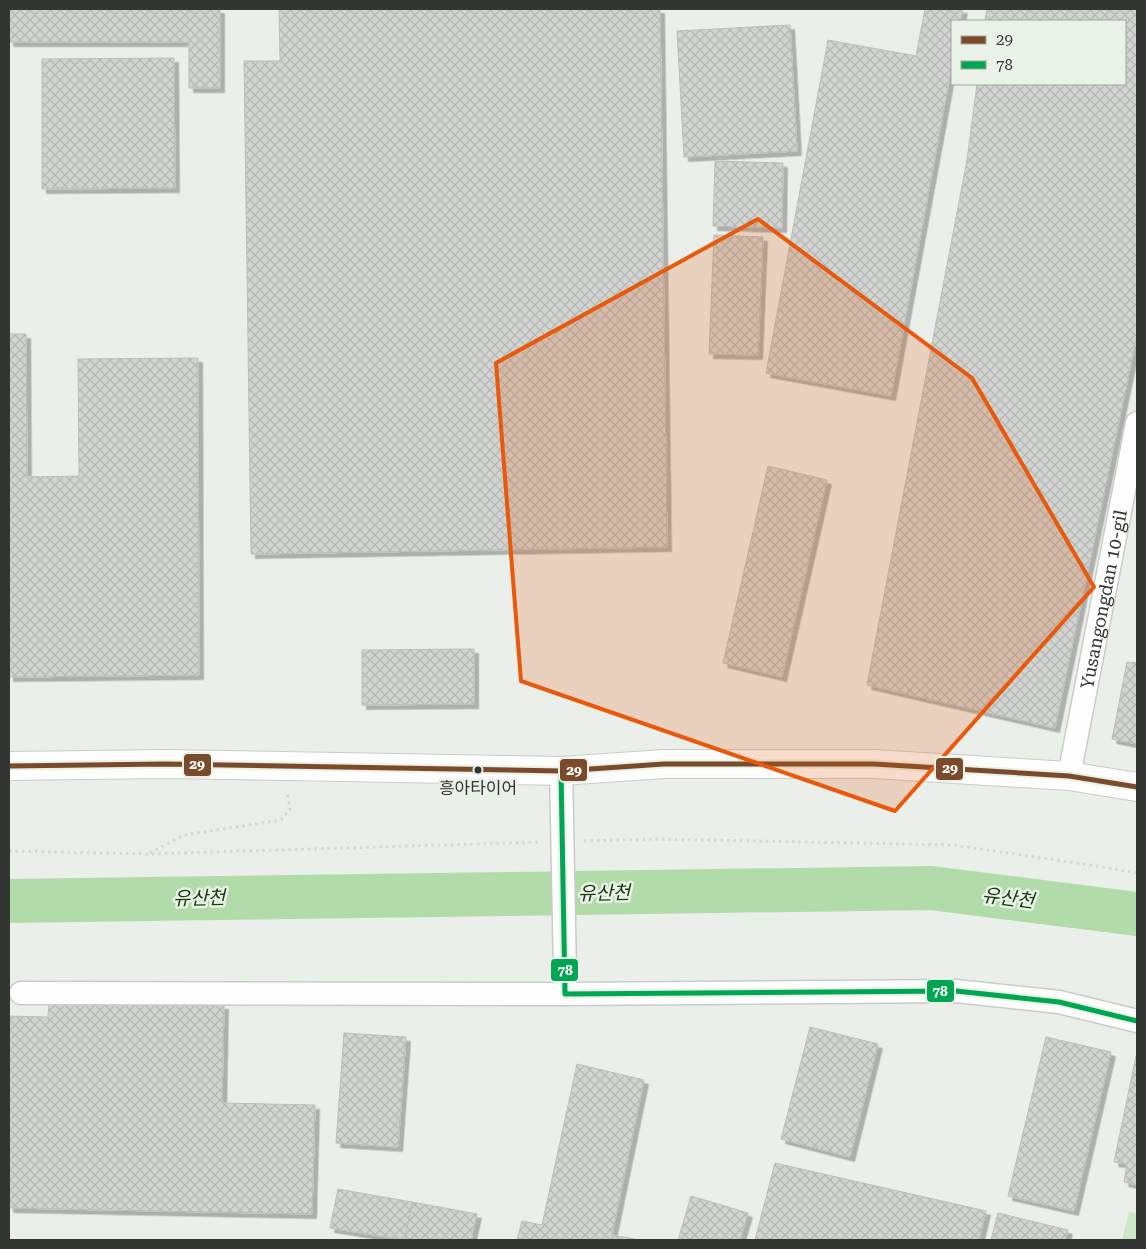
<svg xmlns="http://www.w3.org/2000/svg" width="1146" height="1249" viewBox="0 0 1146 1249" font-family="'Roboto Serif','Noto Sans KR',serif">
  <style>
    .grass { fill: #cce7c6 }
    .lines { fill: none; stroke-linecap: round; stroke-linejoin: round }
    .river { stroke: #b1dba8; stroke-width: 44 }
    .building { fill: url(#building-cross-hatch); stroke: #bbbeba; filter: url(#shadow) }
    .minor-casing { stroke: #c9ccc9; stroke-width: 25 }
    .secondary-casing { stroke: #c9ccc9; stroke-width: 30 }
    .path { stroke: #d5d6d5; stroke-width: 3; stroke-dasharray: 2.5 4; stroke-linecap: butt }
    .minor { stroke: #fcfdfc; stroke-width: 22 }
    .secondary { stroke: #fcfdfc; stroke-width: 28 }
    .minor-bridge-casing { stroke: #c9ccc9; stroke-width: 25; stroke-linecap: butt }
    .minor-bridge { stroke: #fcfdfc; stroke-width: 22 }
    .bus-1-casing { stroke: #eaf1e8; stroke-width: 9 }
    .bus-2-casing { stroke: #eaf1e8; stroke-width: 9 }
    .bus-1 { stroke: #7a4b2a; stroke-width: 5 }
    .bus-2 { stroke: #00a651; stroke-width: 5 }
    .marked { fill: #e8590c; fill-opacity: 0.2; stroke: #e8590c; stroke-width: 4; stroke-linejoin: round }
    .bus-dot { fill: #333632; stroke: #eaf1e8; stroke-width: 2 }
    .labels { text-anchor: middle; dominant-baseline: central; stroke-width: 5; stroke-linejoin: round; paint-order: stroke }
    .bus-label { font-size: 17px; fill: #333632; stroke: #eaf1e8 }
    .street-label { font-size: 18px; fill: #333632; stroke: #eaf1e8 }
    .water-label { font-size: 19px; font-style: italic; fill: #143a0b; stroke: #eaf1e8 }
    .line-badge { stroke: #eaf1e8; stroke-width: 2 }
    .badge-label { font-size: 14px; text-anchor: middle; font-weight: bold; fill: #fff }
  </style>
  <defs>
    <pattern id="building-cross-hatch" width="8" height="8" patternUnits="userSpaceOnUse" patternTransform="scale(1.25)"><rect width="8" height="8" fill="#d1d4d1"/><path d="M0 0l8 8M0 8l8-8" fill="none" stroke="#b4b7b4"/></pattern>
    <filter id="shadow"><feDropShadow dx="4.5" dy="4.5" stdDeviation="0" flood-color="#0004"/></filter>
  </defs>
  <rect width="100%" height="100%" fill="#ebefea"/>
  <polygon class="grass" points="1129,1212 1137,1214 1137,1240 1122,1240"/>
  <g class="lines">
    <polyline class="river" points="9,901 931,888 1137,914"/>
  </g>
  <g class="building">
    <polygon points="9,9 220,9 220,88 189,88 189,42 9,42"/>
    <polygon points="279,9 660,9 667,547 251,554 244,61 280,61"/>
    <polygon points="925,9 963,9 960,21 952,21 952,65 891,396 766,373 828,40 916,56"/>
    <polygon points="987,9 1137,9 1137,335 1055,728 867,685 967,160 977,84 1125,84 1125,21 985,21"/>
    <polygon points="790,25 797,151 684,157 677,31"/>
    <polygon points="174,58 175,188 42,189 42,59"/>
    <polygon points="715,161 783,163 782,228 713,226"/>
    <polygon points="714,235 763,237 758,355 709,354"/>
    <polygon points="9,334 26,334 27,477 79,476 78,359 198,358 199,675 9,677"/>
    <polygon points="768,466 827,480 782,677 723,663"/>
    <polygon points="474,649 474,704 362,705 362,650"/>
    <polygon points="1127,662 1137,663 1137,744 1112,739"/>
    <polygon points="49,1001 224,1005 222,1103 315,1105 312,1214 9,1208 9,1016 48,1017"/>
    <polygon points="810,1027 878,1044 850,1157 781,1139"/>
    <polygon points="344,1033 406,1037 398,1147 336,1143"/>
    <polygon points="1046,1037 1111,1052 1074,1211 1008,1196"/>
    <polygon points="1136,1056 1137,1056 1137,1185 1124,1182 1127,1164 1114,1162"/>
    <polygon points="577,1064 644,1080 612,1235 640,1240 517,1240 522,1221 542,1225"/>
    <polygon points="775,1163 986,1211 979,1240 755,1240"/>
    <polygon points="338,1189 412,1202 405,1240 330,1228"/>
    <polygon points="691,1196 748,1213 740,1240 678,1240"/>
    <polygon points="412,1202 477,1214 471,1240 405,1240"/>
    <polygon points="998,1213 1068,1230 1065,1240 991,1240"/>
  </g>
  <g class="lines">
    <g class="minor-casing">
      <g id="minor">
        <polyline points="561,771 562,818"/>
        <path id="s1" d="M1069 776 1137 423"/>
        <polyline points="565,975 565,994 956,991 1059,1002 1137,1021"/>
        <polyline points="21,993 565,994"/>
      </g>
    </g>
    <g class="secondary-casing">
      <polyline id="secondary" points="9,766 165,764 561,771 664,764 874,764 1069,776 1137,787"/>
    </g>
    <g class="path">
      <polyline points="584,841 655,839 953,845 1090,865 1137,873"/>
      <polyline points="9,851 148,854 540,842"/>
      <polyline points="150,853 184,835 281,820 290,809 287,791"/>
    </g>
    <use href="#minor" class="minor"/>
    <use href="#secondary" class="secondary"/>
    <g class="minor-bridge-casing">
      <polyline id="minor-bridge" points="562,818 565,975"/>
    </g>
    <use href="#minor-bridge" class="minor-bridge"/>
    <g class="bus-1-casing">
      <polyline id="bus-1" points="9,766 165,764 561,771 664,764 874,764 1069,776 1137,787"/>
    </g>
    <g class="bus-2-casing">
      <polyline id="bus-2" points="561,771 565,994 956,991 1059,1002 1137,1021"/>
    </g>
    <use href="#bus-1" class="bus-1"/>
    <use href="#bus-2" class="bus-2"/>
  </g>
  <path class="marked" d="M758 219 972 378 1094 587 895 811 521 681 496 363Z"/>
  <circle class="bus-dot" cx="478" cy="770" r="4.5"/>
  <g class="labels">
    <g class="bus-label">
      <text x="478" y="788">흥아타이어</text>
    </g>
    <g class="street-label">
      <text stroke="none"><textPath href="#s1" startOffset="180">Yusangongdan 10-gil</textPath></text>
    </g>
    <g class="water-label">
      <text transform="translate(604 893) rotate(-1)">유산천</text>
      <text transform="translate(199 898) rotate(-1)">유산천</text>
      <text transform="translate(1008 898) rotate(7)">유산천</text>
    </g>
  </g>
  <g class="line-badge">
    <rect x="183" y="753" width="29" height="24" rx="5" fill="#7a4b2a"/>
    <rect x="935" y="757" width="29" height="24" rx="5" fill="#7a4b2a"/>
    <rect x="559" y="758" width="29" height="24" rx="5" fill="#7a4b2a"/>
    <rect x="550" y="958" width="29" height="24" rx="5" fill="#00a651"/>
    <rect x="926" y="979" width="29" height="24" rx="5" fill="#00a651"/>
  </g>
  <g class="badge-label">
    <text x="197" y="769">29</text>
    <text x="950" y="773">29</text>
    <text x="574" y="775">29</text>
    <text x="565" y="975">78</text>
    <text x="940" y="996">78</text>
  </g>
  <rect width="1146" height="1249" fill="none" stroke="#333632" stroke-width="20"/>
  <rect x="951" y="20" width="175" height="65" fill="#eaf1e8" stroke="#a1a69f"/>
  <rect x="961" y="36" width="25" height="8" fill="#7a4b2a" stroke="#a1a69f"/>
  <text x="996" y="45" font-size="15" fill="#333632">29</text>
  <rect x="961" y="61" width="25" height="8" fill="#00a651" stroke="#a1a69f"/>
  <text x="996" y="70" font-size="15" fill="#333632">78</text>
</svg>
